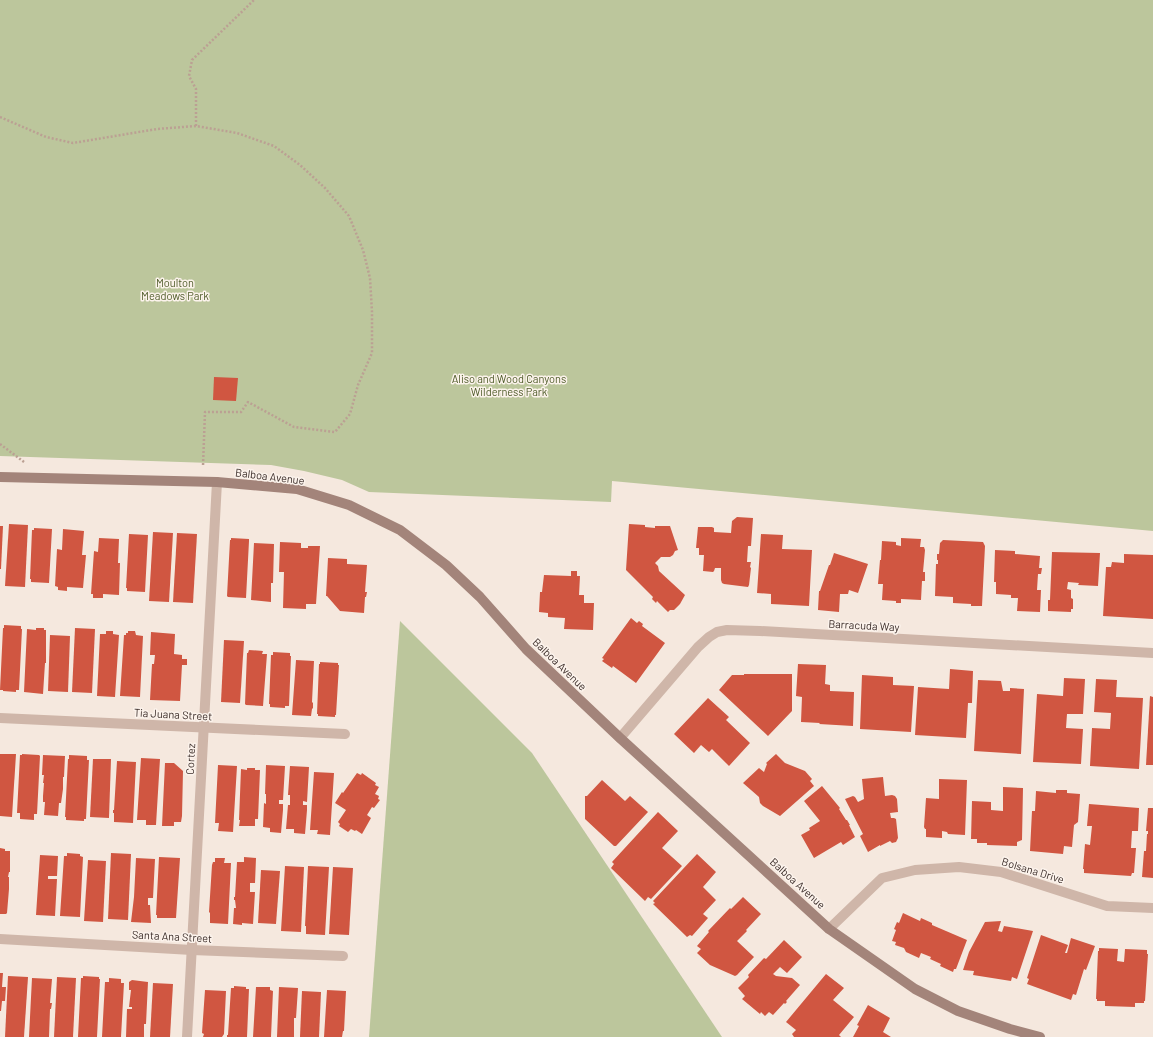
<svg xmlns="http://www.w3.org/2000/svg" width="1153" height="1037" viewBox="0 0 1153 1037" font-family="Barlow,sans-serif">
  <style>
    .green { fill: #bcc69c }
    .building { fill: #d05641 }
    .lines { fill: none; stroke-linecap: round; stroke-linejoin: round }
    .path { stroke: #bba093; stroke-width: 2.5; stroke-dasharray: 2 2; stroke-linecap: butt }
    .street { stroke: #cfb6a9; stroke-width: 10 }
    .secondary { stroke: #a3847a; stroke-width: 10 }
    .labels { text-anchor: middle; dominant-baseline: central; stroke-width: 3; stroke-linejoin: round; paint-order: stroke }
    .park-label { font-size: 11px; fill: #4f5c2a; stroke: #fcf3ec }
    .street-label { font-size: 11px; fill: #3b2d29; stroke: #fcf3ec }
  </style>
  <rect width="100%" height="100%" fill="#f5e8de"/>
  <g class="green">
    <polygon points="0,0 1153,0 1153,531 612,481 611,502 369,492 342,480 304,471 271,465 0,456"/>
    <polygon points="400,621 532,753 722,1037 369,1037"/>
  </g>
  <g class="building">
    <polygon points="214,377 238,378 236,401 213,400"/>
    <polygon points="737,517 753,518 751,546 748,546 747,562 751,562 750,567 751,568 749,585 748,587 724,584 722,583 721,580 721,568 715,568 714,571 713,572 703,571 704,555 699,555 699,548 696,548 698,527 712,527 714,528 714,532 731,533 732,521"/>
    <polygon points="9,524 28,525 25,587 5,586"/>
    <polygon points="629,524 645,525 645,527 655,528 655,526 670,526 678,550 675,551 673,555 670,557 661,557 655,563 658,566 659,571 685,595 680,604 674,610 670,610 668,612 657,601 656,603 652,599 653,597 626,570"/>
    <polygon points="0,526 3,526 1,569 0,569"/>
    <polygon points="34,528 52,529 49,583 31,582 31,579 30,579 32,530 34,530"/>
    <polygon points="63,529 84,531 82,555 86,555 83,588 67,587 67,591 58,590 58,587 55,586 57,549 62,550"/>
    <polygon points="153,532 173,533 169,602 149,601"/>
    <polygon points="177,533 197,534 193,603 173,602"/>
    <polygon points="129,534 148,535 145,592 127,591 127,588 126,588"/>
    <polygon points="761,534 783,535 782,549 812,550 809,606 771,604 771,594 757,593"/>
    <polygon points="99,538 119,539 118,563 120,563 119,595 103,594 103,598 93,598 93,594 91,594 94,551 98,552"/>
    <polygon points="231,538 249,539 249,541 246,598 228,597 227,596 230,540 231,540"/>
    <polygon points="901,538 921,539 920,547 924,547 925,550 923,572 925,572 925,581 922,581 921,600 901,599 901,603 896,603 896,601 882,600 883,584 878,584 880,560 881,560 882,541 896,542 896,545 901,546"/>
    <polygon points="943,540 983,542 985,546 982,606 971,606 971,604 953,603 953,597 935,596 936,564 938,564 938,560 937,560 937,554 939,554 940,543"/>
    <polygon points="280,542 301,543 301,548 308,548 308,546 320,546 316,604 306,604 306,609 283,608 284,572 279,572"/>
    <polygon points="254,543 274,544 273,583 271,583 271,602 251,600"/>
    <polygon points="995,550 1015,551 1015,554 1040,556 1039,568 1042,568 1041,574 1038,574 1037,590 1041,590 1040,612 1017,611 1018,598 1011,598 1011,595 996,594 996,582 994,582"/>
    <polygon points="1052,552 1100,553 1098,586 1078,585 1079,583 1068,582 1067,589 1071,590 1071,598 1073,599 1073,609 1071,609 1071,612 1048,611 1048,600 1050,600"/>
    <polygon points="834,553 868,564 858,593 849,590 848,594 840,594 839,612 818,610 819,591 820,591 829,565 830,565"/>
    <polygon points="1124,554 1153,555 1153,619 1103,616 1106,567 1111,567 1112,562 1124,563"/>
    <polygon points="328,558 347,559 347,564 367,565 365,592 367,592 366,597 365,597 364,613 340,611 327,596 326,596"/>
    <polygon points="571,571 577,571 577,576 580,576 579,595 584,595 584,603 594,603 593,630 564,629 565,618 548,617 548,613 539,612 540,592 542,592 544,575 571,576"/>
    <polygon points="631,618 637,623 639,621 643,624 642,626 665,643 636,683 613,666 612,668 602,661 604,659 602,658"/>
    <polygon points="4,625 21,626 21,629 22,629 19,690 16,690 16,692 3,691 3,690 0,690 3,628 4,628"/>
    <polygon points="36,628 44,628 44,630 46,630 46,663 45,663 43,694 24,692 27,629 36,630"/>
    <polygon points="75,628 95,629 92,693 72,692"/>
    <polygon points="106,631 113,631 113,634 119,635 115,697 97,696 100,634 106,634"/>
    <polygon points="128,631 135,631 136,635 143,636 140,697 120,696 124,635 126,635 126,633 128,633"/>
    <polygon points="151,632 175,634 174,654 182,655 182,659 187,659 187,665 182,665 180,701 150,700 152,664 154,664 155,655 150,655"/>
    <polygon points="50,635 70,636 68,692 48,691"/>
    <polygon points="224,640 244,641 240,703 221,702"/>
    <polygon points="249,650 263,651 262,654 267,654 263,706 246,705 245,704 247,653 248,653"/>
    <polygon points="273,652 290,653 290,656 291,656 289,706 285,706 285,708 270,707 270,704 269,704 271,655 273,655"/>
    <polygon points="296,660 314,661 312,702 313,703 313,708 312,709 311,716 292,715"/>
    <polygon points="320,662 338,663 338,665 339,665 336,715 335,715 335,717 318,716 318,714 317,714 319,664 320,664"/>
    <polygon points="798,664 826,665 825,684 830,685 830,691 854,692 853,726 819,724 820,723 801,722 802,697 796,696"/>
    <polygon points="950,669 973,671 972,703 968,703 966,738 915,735 918,687 949,689"/>
    <polygon points="744,674 792,674 792,711 768,736 719,690 732,675 744,675"/>
    <polygon points="862,675 893,677 893,685 914,686 911,732 860,729"/>
    <polygon points="1064,678 1085,679 1083,714 1067,714 1066,728 1083,729 1081,764 1033,762 1037,694 1063,696"/>
    <polygon points="1096,679 1117,680 1116,697 1143,698 1139,769 1090,766 1092,728 1110,729 1111,713 1094,712"/>
    <polygon points="978,680 1001,681 1003,691 1010,691 1010,688 1024,689 1021,754 974,751"/>
    <polygon points="1150,696 1153,697 1153,765 1146,765"/>
    <polygon points="708,698 729,717 726,720 750,743 729,766 712,749 709,752 701,745 694,753 674,734"/>
    <polygon points="0,754 16,754 12,817 0,816"/>
    <polygon points="22,754 39,755 40,756 37,814 34,814 34,820 20,819 20,813 17,813 20,755 22,755"/>
    <polygon points="776,754 785,763 805,771 812,779 810,781 814,786 780,816 763,806 760,803 759,797 743,783 759,768 764,772 767,764 766,763"/>
    <polygon points="43,755 65,756 64,777 63,777 63,789 61,803 59,803 58,816 44,815 45,802 43,802 43,796 44,783 43,783 44,775 42,775"/>
    <polygon points="69,755 87,756 87,760 89,760 86,819 84,819 84,821 66,820 66,817 65,817 68,759 69,759"/>
    <polygon points="141,758 160,759 156,825 146,825 146,820 137,820"/>
    <polygon points="93,759 111,759 109,818 90,817"/>
    <polygon points="117,761 136,762 133,823 114,822 114,813 113,813 113,810 114,810"/>
    <polygon points="165,763 174,763 183,771 182,816 181,822 174,822 174,826 162,826"/>
    <polygon points="218,765 237,766 233,832 218,831 219,823 215,823"/>
    <polygon points="266,765 285,766 283,800 279,800 279,804 283,804 283,810 281,833 270,832 270,828 263,827 264,803 266,804 266,794 265,794"/>
    <polygon points="290,766 309,767 307,802 303,801 303,805 307,805 307,810 305,834 294,833 294,829 286,829 288,805 290,805 290,795 288,795"/>
    <polygon points="247,768 255,768 255,770 260,770 258,819 255,819 255,826 239,826 240,820 239,820 241,769 247,770"/>
    <polygon points="314,772 334,773 330,835 317,834 318,830 310,830"/>
    <polygon points="357,773 361,775 362,773 376,783 375,785 379,787 375,794 379,796 378,799 380,800 374,808 372,807 367,815 371,818 362,834 356,830 355,831 351,829 348,832 339,826 340,824 338,822 346,810 335,803 342,792 343,793"/>
    <polygon points="883,777 885,796 892,795 895,796 897,799 898,812 890,813 891,818 894,818 896,819 898,838 896,842 892,843 890,841 880,846 880,845 868,852 860,836 863,834 845,799 853,796 855,797 858,802 864,799 862,779"/>
    <polygon points="939,779 967,780 965,835 948,834 947,832 942,831 942,838 926,837 926,829 925,829 924,827 926,798 939,799"/>
    <polygon points="602,780 625,801 630,796 648,812 616,846 614,846 585,819 585,796 587,796"/>
    <polygon points="822,786 840,808 839,809 846,820 847,820 850,825 849,825 855,837 843,845 841,842 814,858 801,835 810,830 809,828 820,821 804,801"/>
    <polygon points="1003,787 1023,788 1022,840 1017,842 1017,846 987,845 987,843 977,843 977,839 971,839 972,801 991,802 991,810 1003,811"/>
    <polygon points="1056,790 1067,790 1067,793 1080,794 1078,822 1074,825 1072,847 1064,846 1063,854 1030,851 1032,811 1035,811 1036,791 1056,793"/>
    <polygon points="1089,804 1139,808 1138,831 1132,831 1131,848 1136,848 1134,873 1132,873 1131,876 1084,873 1084,869 1083,869 1085,844 1090,845 1092,826 1087,826"/>
    <polygon points="1148,808 1153,808 1153,878 1142,877 1144,851 1146,851 1147,834 1148,834 1148,831 1146,831"/>
    <polygon points="658,812 678,831 662,848 682,866 651,899 648,897 645,901 611,868 614,864 612,862"/>
    <polygon points="0,848 5,849 5,851 10,851 10,872 9,872 8,877 9,877 9,889 7,913 6,914 0,914"/>
    <polygon points="67,853 80,854 80,856 83,857 80,917 60,916 64,856 67,856"/>
    <polygon points="111,853 131,854 128,920 108,919"/>
    <polygon points="697,854 716,872 703,887 716,900 703,914 708,918 692,936 690,935 687,937 653,904 655,903 653,901"/>
    <polygon points="40,855 58,856 57,876 48,876 48,879 57,879 55,916 36,915"/>
    <polygon points="159,857 180,858 176,918 157,918 157,915 156,915"/>
    <polygon points="244,857 256,858 255,883 250,883 250,892 255,892 253,924 242,923 242,925 233,924 234,908 236,908 235,900 234,900 234,897 235,897 237,862 244,862"/>
    <polygon points="136,858 155,859 153,898 148,898 148,905 150,905 151,923 131,922 134,897"/>
    <polygon points="215,858 225,858 224,863 231,863 228,924 210,923 210,913 209,912 212,865 213,862 215,862"/>
    <polygon points="88,860 106,861 103,922 84,921"/>
    <polygon points="285,866 304,867 301,932 281,931"/>
    <polygon points="308,866 329,867 325,935 306,934 306,926 305,926"/>
    <polygon points="333,867 353,868 349,935 329,934"/>
    <polygon points="261,870 280,871 276,924 258,923"/>
    <polygon points="743,897 761,914 746,930 747,931 737,941 754,957 737,975 735,976 710,965 697,953 701,949 697,946 709,932 708,931 730,908 731,909"/>
    <polygon points="903,913 920,921 921,918 932,923 932,925 967,940 956,969 954,969 953,972 940,966 941,964 930,959 931,957 921,953 919,958 906,952 904,948 895,945 896,942 892,941 896,930 894,929 897,922 899,923"/>
    <polygon points="1001,921 998,931 1002,932 1004,926 1033,931 1017,979 1012,977 1011,981 973,975 974,971 963,970 969,952 985,922"/>
    <polygon points="1041,935 1068,945 1065,953 1067,953 1071,938 1095,946 1086,970 1084,969 1076,995 1073,994 1071,1000 1027,984 1029,979 1027,978"/>
    <polygon points="784,940 802,957 787,973 780,967 773,974 776,976 792,978 800,985 786,1001 787,1002 785,1004 784,1003 773,1015 769,1012 765,1016 761,1012 760,1014 742,999 745,996 738,988 749,977 748,975 764,958 766,959"/>
    <polygon points="1099,948 1118,949 1117,961 1124,962 1125,949 1147,950 1147,954 1148,954 1145,1001 1144,1001 1144,1003 1135,1003 1135,1007 1105,1006 1105,1001 1097,1001 1097,999 1096,999 1098,951 1099,951"/>
    <polygon points="0,973 3,973 2,987 6,987 5,1001 2,1001 1,1011 0,1011"/>
    <polygon points="826,974 844,988 833,1000 854,1017 839,1035 841,1037 794,1037 792,1034 796,1030 786,1022"/>
    <polygon points="8,976 28,977 24,1037 5,1037"/>
    <polygon points="83,976 99,977 99,979 100,979 97,1037 78,1037 81,978 83,978"/>
    <polygon points="57,977 76,978 73,1037 54,1037"/>
    <polygon points="32,978 52,979 50,1003 52,1003 51,1009 50,1009 49,1037 29,1037"/>
    <polygon points="109,978 121,979 121,983 124,983 121,1037 102,1037 105,982 109,982"/>
    <polygon points="132,980 148,982 146,1024 144,1024 144,1037 126,1037 127,1009 132,1009 132,1007 129,1007 131,990 129,990 129,982"/>
    <polygon points="153,983 173,984 170,1037 150,1037"/>
    <polygon points="234,986 246,987 246,989 249,989 247,1037 227,1037 227,1035 228,1035 231,988 234,988"/>
    <polygon points="256,987 270,987 270,990 273,991 271,1037 253,1037"/>
    <polygon points="279,987 298,988 296,1018 294,1018 294,1037 277,1037"/>
    <polygon points="205,990 226,991 224,1034 222,1037 203,1037 204,1034 202,1033"/>
    <polygon points="327,990 346,991 344,1031 343,1031 342,1037 324,1037"/>
    <polygon points="302,991 321,992 319,1037 300,1037"/>
    <polygon points="868,1005 890,1018 883,1032 891,1037 853,1037 859,1026 857,1025"/>
  </g>
  <g class="lines">
    <g class="path">
      <polyline points="0,117 46,137 73,143 157,129 196,126 237,133 274,146 300,165 325,188 349,216 363,250 370,278 372,312 372,353 358,385 350,414 335,432 294,427 248,402 241,412 205,412 203,466"/>
      <polyline points="196,126 196,89 189,76 192,60 254,0"/>
      <polyline points="0,444 24,462"/>
    </g>
    <g class="street">
      <polyline points="0,718 345,734"/>
      <polyline points="620,738 698,647 709,637 717,632 727,630 760,631 1153,653"/>
      <polyline points="829,929 882,878 915,870 959,867 1001,872 1107,906 1153,908"/>
      <polyline points="0,939 192,950 343,956"/>
      <polyline points="187,1037 217,482"/>
    </g>
    <polyline class="secondary" points="0,477 217,482 297,489 349,505 400,530 446,565 480,597 526,649 620,738 829,929 915,989 958,1011 1010,1029 1040,1037"/>
  </g>
  <g class="labels">
    <g class="park-label">
      <text x="175" y="282">Moulton<tspan x="175" dy="13">Meadows Park</tspan></text>
      <text x="509" y="378">Aliso and Wood Canyons<tspan x="509" dy="13">Wilderness Park</tspan></text>
    </g>
    <g class="street-label">
      <text transform="translate(270 476) rotate(7)">Balboa Avenue</text>
      <text transform="translate(864 625) rotate(3)">Barracuda Way</text>
      <text transform="translate(560 664) rotate(44)">Balboa Avenue</text>
      <text transform="translate(173 714) rotate(3)">Tia Juana Street</text>
      <text transform="translate(190 759) rotate(-87)">Cortez</text>
      <text transform="translate(1033 870) rotate(17)">Bolsana Drive</text>
      <text transform="translate(798 883) rotate(42)">Balboa Avenue</text>
      <text transform="translate(172 936) rotate(3)">Santa Ana Street</text>
    </g>
  </g>
</svg>
